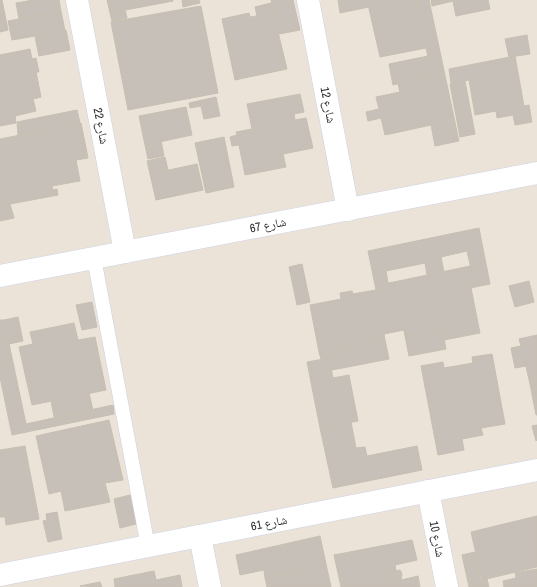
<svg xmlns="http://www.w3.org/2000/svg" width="537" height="587" viewBox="0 0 537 587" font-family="'Archivo Narrow','Noto Naskh Arabic',sans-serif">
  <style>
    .building { fill: #c7c0b8; stroke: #c7bfb1 }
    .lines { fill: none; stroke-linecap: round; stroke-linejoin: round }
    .lane-casing { stroke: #cdd1e3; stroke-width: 15 }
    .street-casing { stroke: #cdd1e3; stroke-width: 23 }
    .lane { stroke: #fff; stroke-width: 14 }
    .street { stroke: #fff; stroke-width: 22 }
    .labels { text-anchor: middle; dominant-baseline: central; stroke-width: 4; stroke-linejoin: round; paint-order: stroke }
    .street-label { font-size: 12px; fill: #282828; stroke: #fff }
  </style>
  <rect width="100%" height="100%" fill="#ece3d8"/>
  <g class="building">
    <polygon points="0,0 2,0 8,30 0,32"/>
    <polygon points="33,0 59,0 61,11 19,19 16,3"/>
    <polygon points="107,0 135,0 136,8 110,13"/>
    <polygon points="135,0 173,0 173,1 136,8"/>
    <polygon points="182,0 199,0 200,3 183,7"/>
    <polygon points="271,0 293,0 300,30 279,34"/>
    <polygon points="338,0 367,0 369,7 340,13"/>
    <polygon points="367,0 416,0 426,48 380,57"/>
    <polygon points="416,0 429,0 459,141 435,146 431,125 385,135 381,118 368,121 366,112 379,109 376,97 400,92 398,84 432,76"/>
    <polygon points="431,0 488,0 490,9 456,16 453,1 432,6"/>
    <polygon points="271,3 287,69 235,80 222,19 249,13 250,17 257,16 255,7"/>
    <polygon points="201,6 218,93 128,110 111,22"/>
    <polygon points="125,10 127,18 112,21 110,13"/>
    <polygon points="61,11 65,31 12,40 8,21"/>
    <polygon points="66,30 70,50 39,56 35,37"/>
    <polygon points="527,35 530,54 509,57 505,39"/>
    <polygon points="30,49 32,59 36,58 39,72 36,72 41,97 33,99 36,111 15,116 16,123 0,126 0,55"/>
    <polygon points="428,56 432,76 393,85 389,64"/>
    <polygon points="515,56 524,106 529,105 532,122 515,125 513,115 497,118 496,111 475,115 469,80 451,83 449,69"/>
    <polygon points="465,81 475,134 460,137 450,84"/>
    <polygon points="300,94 304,112 294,114 295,120 306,118 313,148 283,154 286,167 245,175 239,145 232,146 230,137 237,135 236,132 252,129 247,104"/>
    <polygon points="216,97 220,116 204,119 201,106 190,108 189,103"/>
    <polygon points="186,107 192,135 145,145 139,116"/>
    <polygon points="77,110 80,123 18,135 17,122"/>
    <polygon points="81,123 88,158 76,160 80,181 52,186 53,190 57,189 58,195 10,204 14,218 0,221 0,139"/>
    <polygon points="224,137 234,187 206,193 195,143"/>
    <polygon points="161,141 164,156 148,159 145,145"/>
    <polygon points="165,157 168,170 150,174 147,161"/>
    <polygon points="197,164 203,190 156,200 150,174"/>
    <polygon points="479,228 490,284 475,287 467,251 441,257 444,272 427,275 425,263 386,271 388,283 394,282 404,330 384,334 385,340 319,352 310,305 341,299 340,293 352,291 353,294 376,290 368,251"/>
    <polygon points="302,264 310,302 297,305 289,267"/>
    <polygon points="470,266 475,287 471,288 480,333 444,340 442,328 405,336 394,282"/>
    <polygon points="529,281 534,302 515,307 509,286"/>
    <polygon points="92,302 97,327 82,330 76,305"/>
    <polygon points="18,317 23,341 9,344 4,320"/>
    <polygon points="0,320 4,320 26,424 113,405 114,414 12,435 0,377"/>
    <polygon points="74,323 78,340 95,337 106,390 32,405 19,347 33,344 30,332"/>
    <polygon points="442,328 446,349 409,356 405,336"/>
    <polygon points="537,335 537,359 525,362 526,366 515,368 511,348 521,346 519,339"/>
    <polygon points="385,340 389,359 332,370 329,358 321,359 319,352"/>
    <polygon points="492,354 505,424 481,428 483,435 462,439 464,450 438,455 421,366 443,362 444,368 473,363 472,357"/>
    <polygon points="329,358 333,378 349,375 358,421 320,428 307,362"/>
    <polygon points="537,359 537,382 530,384 525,362"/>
    <polygon points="537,382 537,415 536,415 530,384"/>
    <polygon points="89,393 93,410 54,417 51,401"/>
    <polygon points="109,420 123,480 105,483 110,502 65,511 61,491 49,494 36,436"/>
    <polygon points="351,422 356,448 365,447 367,456 417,446 422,470 333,488 320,428"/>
    <polygon points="537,425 537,440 536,441 532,426"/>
    <polygon points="25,446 39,519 6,525 5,517 0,517 0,450"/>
    <polygon points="130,495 136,524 120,528 114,499"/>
    <polygon points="57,512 62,539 48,542 43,521 47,520 46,514"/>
    <polygon points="537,516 537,567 482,580 471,532"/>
    <polygon points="320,536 326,564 265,578 264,570 240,575 236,555"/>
    <polygon points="412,540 417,560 395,565 396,570 381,574 383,584 401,580 402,587 341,587 334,555"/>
    <polygon points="475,552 481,581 487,579 489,587 469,587 462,555"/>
    <polygon points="326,564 331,587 267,587 265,578"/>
    <polygon points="537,569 537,587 504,587 503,581 516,578 515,573"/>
    <polygon points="400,570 402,574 401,580 383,584 381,574"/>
    <polygon points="154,571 156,580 180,575 182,587 115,587 114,579"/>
    <polygon points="418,576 420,587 402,587 401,580"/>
    <polygon points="100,582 102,587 80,586"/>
  </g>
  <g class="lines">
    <g class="lane-casing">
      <polyline id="lane" points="94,258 148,547"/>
    </g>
    <g class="street-casing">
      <g id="street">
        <polyline points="77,0 125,252"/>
        <polyline points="308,0 348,210"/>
        <polyline points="0,276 537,173"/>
        <polyline points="428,491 447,587"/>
        <polyline points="200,536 210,587"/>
        <polyline points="0,575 537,470"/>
      </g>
    </g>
    <use href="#lane" class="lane"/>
    <use href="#street" class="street"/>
  </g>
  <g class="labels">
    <g class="street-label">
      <text transform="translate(328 105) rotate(79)">شارع 12</text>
      <text transform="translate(101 126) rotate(79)">شارع 22</text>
      <text transform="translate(268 225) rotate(-11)">شارع 67</text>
      <text transform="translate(269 523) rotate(-11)">شارع 61</text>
      <text transform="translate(437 539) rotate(79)">شارع 10</text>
    </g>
  </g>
</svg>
